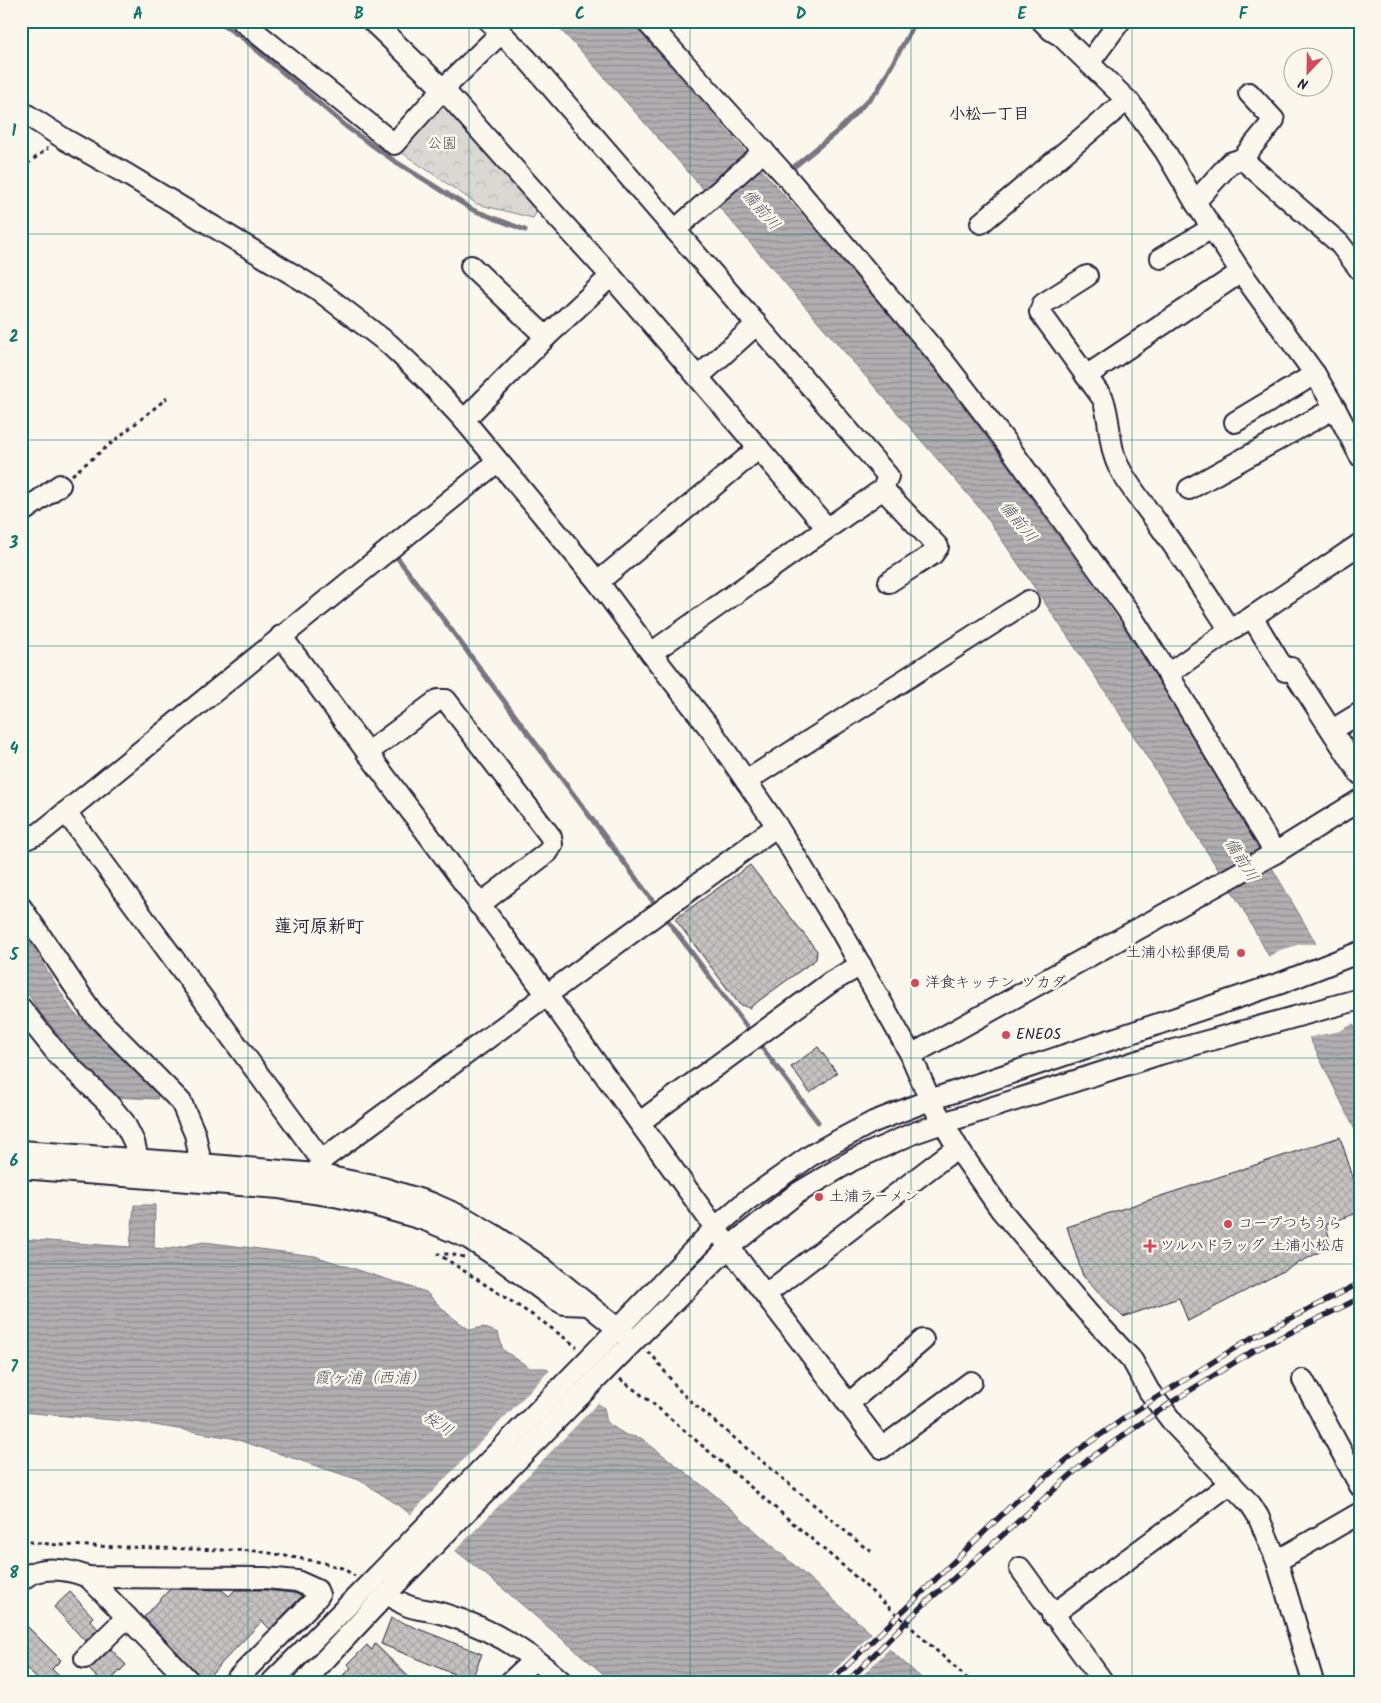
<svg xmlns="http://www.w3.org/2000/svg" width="1381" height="1703" viewBox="0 0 1381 1703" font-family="Kalam,'Klee One',sans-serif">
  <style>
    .park { fill: url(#park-crowns); stroke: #7e7d87 }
    .water { fill: url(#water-rules); stroke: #787681 }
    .pier { fill: #fbf7ec }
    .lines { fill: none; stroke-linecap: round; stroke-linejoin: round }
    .stream { stroke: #787681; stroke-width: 5 }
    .building { fill: url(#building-cross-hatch); stroke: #22223b }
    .minor-casing { stroke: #22223b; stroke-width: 24 }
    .path { stroke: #22223b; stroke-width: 3; stroke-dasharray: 4 4; stroke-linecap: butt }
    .minor { stroke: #fbf7ec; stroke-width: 20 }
    .rail-casing { stroke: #22223b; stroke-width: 5.5 }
    .rail { stroke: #fbf7ec; stroke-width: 4; stroke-dasharray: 11; stroke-linecap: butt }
    .minor-bridge-casing { stroke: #22223b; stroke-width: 24; stroke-linecap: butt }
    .minor-bridge { stroke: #fbf7ec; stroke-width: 20 }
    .grid { fill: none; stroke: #0f766e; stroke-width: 1; stroke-opacity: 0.55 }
    .poi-dot { fill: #d1495b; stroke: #fbf7ec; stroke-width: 2 }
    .labels { text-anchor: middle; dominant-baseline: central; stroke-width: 5; stroke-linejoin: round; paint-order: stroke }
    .park-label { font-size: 15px; fill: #505061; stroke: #fbf7ec }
    .poi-label { font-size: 15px; fill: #22223b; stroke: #fbf7ec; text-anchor: start }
    .neighbourhood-label { font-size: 16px; font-weight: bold; fill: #22223b; stroke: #fbf7ec }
    .water-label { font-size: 16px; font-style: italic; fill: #545364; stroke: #fbf7ec }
    .quarter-label { font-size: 18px; font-weight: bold; fill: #22223b; stroke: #fbf7ec }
    .neatline { fill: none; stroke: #0f766e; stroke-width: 2 }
    .grid-label { font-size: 16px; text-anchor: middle; font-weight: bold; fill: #0f766e }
  </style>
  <defs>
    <pattern id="park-crowns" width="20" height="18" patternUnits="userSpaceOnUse" patternTransform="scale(1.25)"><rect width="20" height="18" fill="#dbd8d3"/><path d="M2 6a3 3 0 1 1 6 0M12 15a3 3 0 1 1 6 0" fill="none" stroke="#bcb9b6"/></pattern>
    <pattern id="water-rules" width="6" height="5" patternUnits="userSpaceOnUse" patternTransform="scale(1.25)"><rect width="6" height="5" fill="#b1aeb0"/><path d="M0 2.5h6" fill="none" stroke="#908d90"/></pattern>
    <pattern id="building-cross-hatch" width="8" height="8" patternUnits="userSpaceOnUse" patternTransform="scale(1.25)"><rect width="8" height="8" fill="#c6c2c0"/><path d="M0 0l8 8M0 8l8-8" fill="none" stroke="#aaa6a6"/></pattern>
  </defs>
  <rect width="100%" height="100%" fill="#fbf7ec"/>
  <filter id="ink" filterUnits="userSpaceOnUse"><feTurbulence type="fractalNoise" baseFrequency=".02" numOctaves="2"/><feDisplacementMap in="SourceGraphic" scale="10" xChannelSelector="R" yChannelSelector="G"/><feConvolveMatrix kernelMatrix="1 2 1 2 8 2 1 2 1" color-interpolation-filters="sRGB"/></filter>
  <g filter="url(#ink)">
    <polygon class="park" points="439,104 447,105 538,210 533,218 477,204 395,148"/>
    <g class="water">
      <polygon points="552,21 630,21 918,347 1006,463 1172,696 1313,938 1360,1039 1360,1140 1270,958 1240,904 1111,700 983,512 720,208 581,51"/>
      <polygon points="21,929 73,1012 160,1092 157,1099 111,1097 41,1014 21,983"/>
      <polygon points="134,1205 155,1205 154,1248 169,1249 204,1242 315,1256 426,1292 449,1315 470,1330 483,1327 498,1333 503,1350 530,1368 545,1368 604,1408 607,1423 626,1435 641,1438 716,1496 926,1682 613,1682 501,1587 400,1506 359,1480 232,1438 136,1422 21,1412 21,1239 130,1247"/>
    </g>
    <g class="pier">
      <polygon points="1301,944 1318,944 1354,1023 1340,1031 1306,1038 1268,957 1280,950"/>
      <polygon points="551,1369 599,1402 454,1552 409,1516"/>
      <polygon points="873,1632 891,1647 856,1682 822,1682"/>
    </g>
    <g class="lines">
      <g class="stream">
        <polyline points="217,21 244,39 348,128 393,160 473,210 525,230"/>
        <polyline points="795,166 839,130 878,90 916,21"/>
        <polyline points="397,557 658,908"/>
        <polyline points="663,914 752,1034"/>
        <polyline points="757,1041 818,1122"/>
      </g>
    </g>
    <g class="building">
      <polygon points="750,865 817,951 816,959 749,1008 739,1004 675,919"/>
      <polygon points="818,1047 837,1073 810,1093 791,1067"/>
      <polygon points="1340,1137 1360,1199 1360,1212 1326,1224 1331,1246 1188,1321 1179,1298 1123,1317 1083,1276 1067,1227"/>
      <polygon points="170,1589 222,1590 229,1596 235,1590 264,1590 294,1593 302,1596 270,1629 262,1621 209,1676 206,1674 202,1678 144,1617"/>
      <polygon points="70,1592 93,1617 90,1620 98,1629 85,1641 54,1607"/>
      <polygon points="391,1618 482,1654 471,1681 381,1644"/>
      <polygon points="21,1620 61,1660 52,1669 65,1682 40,1682 21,1663"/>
      <polygon points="375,1644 414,1682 349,1682 343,1675 351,1668 348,1664 367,1645 372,1650"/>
      <polygon points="111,1649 126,1665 109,1682 101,1682 89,1669"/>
    </g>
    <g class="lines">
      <g class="minor-casing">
        <g id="minor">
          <polyline points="242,21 394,144 443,89 501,33"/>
          <polyline points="372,21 443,89 557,217 611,276 827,528"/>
          <polyline points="489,21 527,59 888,476 883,489 651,653"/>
          <polyline points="646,21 786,176 945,363 1002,437 1128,611 1168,674 1275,853"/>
          <polyline points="1042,21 1051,30 1061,36 1131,104 1165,151 1195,202 1241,272 1315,374 1335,408 1360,456"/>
          <polyline points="1089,63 1120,21"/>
          <polyline points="21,111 66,140 128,175 317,289 389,344 422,375 464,420 598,582 651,653 711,730 746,781 777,826 840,929 910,1053 930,1100 959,1150 1001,1210 1087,1312 1132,1360 1149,1391 1174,1424 1251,1505 1258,1516 1277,1561 1313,1682"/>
          <polyline points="1242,159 1339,243 1360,270"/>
          <polyline points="1195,202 1230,163 1242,159 1274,120 1249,93"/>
          <polyline points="981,223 1127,100"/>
          <polyline points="675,230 764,151"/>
          <polyline points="1161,258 1212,228"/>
          <path d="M1087 276 1043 304 1040 312 1103 399C1111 421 1108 448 1120 469 1131 490 1150 512 1164 532 1187 564 1208 597 1230 630"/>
          <polyline points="546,337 611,276"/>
          <polyline points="1086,376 1241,272"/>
          <polyline points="698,377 757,324"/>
          <polyline points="464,420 546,337 471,266"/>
          <polyline points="1235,422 1315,374"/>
          <polyline points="883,489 938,547 933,554 889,582"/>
          <polyline points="1189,489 1335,408"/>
          <polyline points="21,513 60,485"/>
          <polyline points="598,582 759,448"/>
          <polyline points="1252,617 1285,671 1291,668 1360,774"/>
          <polyline points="281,636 547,995 729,1247 882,1448 971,1382"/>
          <polyline points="1168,674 1230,630 1252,617 1360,544"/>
          <polyline points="1332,730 1360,713"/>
          <polyline points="367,753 438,700 446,700 551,837 552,845 548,852 479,905"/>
          <polyline points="746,781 1028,601"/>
          <polyline points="66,812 317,1154 323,1159"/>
          <polyline points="21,841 40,833 497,462"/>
          <polyline points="21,907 92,1012 181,1102 195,1134 201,1164"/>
          <polyline points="21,1008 59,1056 107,1102 124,1122 134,1142 138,1159"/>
          <polyline points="910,1053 920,1050 1275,853 1360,800"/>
          <polyline points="640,1122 831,982 861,965"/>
          <polyline points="21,1151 201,1164 316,1174 383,1188 431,1203 465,1218 494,1235 543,1268 628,1337"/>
          <polyline points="21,1168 279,1188 335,1196 366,1203 425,1220 468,1238 503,1261 553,1298 564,1304 589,1305"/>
          <polyline points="316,1174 323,1159 777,826"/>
          <polyline points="766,1294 946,1156 959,1150"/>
          <polyline points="606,1341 716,1227 746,1201 810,1156 835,1142 873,1122 930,1100 1281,983 1360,952"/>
          <polyline points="622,1353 729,1247 796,1194 853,1160 914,1133 943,1123 1160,1054 1360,999"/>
          <polyline points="1303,1380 1360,1486"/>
          <polyline points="848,1404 923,1340"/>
          <polyline points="1277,1561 1360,1513"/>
          <polyline points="1020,1568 1103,1682"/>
          <polyline points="88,1577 190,1682"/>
          <path d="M21 1581C38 1564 68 1569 88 1577L265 1578 297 1581 317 1590 319 1595 314 1601 234 1682"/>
          <path d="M388 1593C412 1614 421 1606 447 1615 490 1628 529 1652 562 1682"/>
          <polyline points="1052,1615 1231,1483"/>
          <polyline points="85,1658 127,1617"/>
          <polyline points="272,1682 377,1576"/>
          <polyline points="304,1682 394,1586"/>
          <polyline points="510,1682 534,1660"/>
        </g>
      </g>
      <g class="path">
        <polyline points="21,169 48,148"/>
        <polyline points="72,475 167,398"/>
        <polyline points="464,1257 449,1254 438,1254 543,1322 577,1347"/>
        <polyline points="648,1352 653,1356 678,1389 689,1400 863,1546 874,1552"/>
        <polyline points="620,1379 651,1402 848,1570 971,1682"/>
        <polyline points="21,1541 58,1545 258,1551 320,1562 342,1568 355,1576"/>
      </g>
      <use href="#minor" class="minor"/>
      <g class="rail-casing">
        <g id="rail">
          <polyline points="830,1682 1015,1502 1080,1449 1132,1413 1246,1341 1360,1283"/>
          <polyline points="847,1682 920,1608 1089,1459 1175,1400 1251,1352 1360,1298"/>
        </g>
      </g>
      <use href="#rail" class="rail"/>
      <g class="minor-bridge-casing">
        <g id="minor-bridge">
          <polyline points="377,1576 606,1341"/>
          <polyline points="394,1586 622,1353"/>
        </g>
      </g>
      <use href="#minor-bridge" class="minor-bridge"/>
    </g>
  </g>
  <path class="grid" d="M248 21V1682M469 21V1682M690 21V1682M911 21V1682M1132 21V1682M21 234H1360M21 440H1360M21 646H1360M21 852H1360M21 1058H1360M21 1264H1360M21 1470H1360"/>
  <g class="poi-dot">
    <circle cx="1241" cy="953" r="5"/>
    <circle cx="915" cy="983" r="5"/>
    <circle cx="1006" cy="1035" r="5"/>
    <circle cx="819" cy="1197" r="5"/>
    <circle cx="1228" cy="1224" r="5"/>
    <path d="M1147.5 1238.5h5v5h5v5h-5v5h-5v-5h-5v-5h5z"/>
  </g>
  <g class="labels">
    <g class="park-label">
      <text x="442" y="144">公園</text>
    </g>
    <g class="poi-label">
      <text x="1231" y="953" text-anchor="end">土浦小松郵便局</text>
      <text x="925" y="983">洋食キッチン ツカダ</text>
      <text x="1016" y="1035">ENEOS</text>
      <text x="829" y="1197">土浦ラーメン</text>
      <text x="1238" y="1224">コープつちうら</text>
      <text x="1160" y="1246">ツルハドラッグ 土浦小松店</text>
    </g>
    <g class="neighbourhood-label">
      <text x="989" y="114">小松一丁目</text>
    </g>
    <g class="water-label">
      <text transform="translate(761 210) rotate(49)">備前川</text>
      <text transform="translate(1018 522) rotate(51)">備前川</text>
      <text transform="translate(1241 860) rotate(58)">備前川</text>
      <text x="370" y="1378">霞ヶ浦（西浦）</text>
      <text transform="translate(438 1424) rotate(34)">桜川</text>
    </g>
    <g class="quarter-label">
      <text x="319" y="927">蓮河原新町</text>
    </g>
  </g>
  <rect width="1381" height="1703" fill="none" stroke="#fbf7ec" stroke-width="55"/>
  <g transform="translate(1308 72) rotate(202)"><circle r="24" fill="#fbf7ec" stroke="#a4a2a5"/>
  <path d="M0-4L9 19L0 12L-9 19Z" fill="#d1495b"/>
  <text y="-8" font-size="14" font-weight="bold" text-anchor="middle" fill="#22223b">N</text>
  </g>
  <rect x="28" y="28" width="1326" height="1648" class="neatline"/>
  <g class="grid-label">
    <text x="138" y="19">A</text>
    <text x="359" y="19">B</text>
    <text x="580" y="19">C</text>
    <text x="801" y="19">D</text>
    <text x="1022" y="19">E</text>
    <text x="1243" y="19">F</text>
    <text x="14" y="136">1</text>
    <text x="14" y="342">2</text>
    <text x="14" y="548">3</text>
    <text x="14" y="754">4</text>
    <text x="14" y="960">5</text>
    <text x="14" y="1166">6</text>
    <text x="14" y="1372">7</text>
    <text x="14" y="1578">8</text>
  </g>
</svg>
